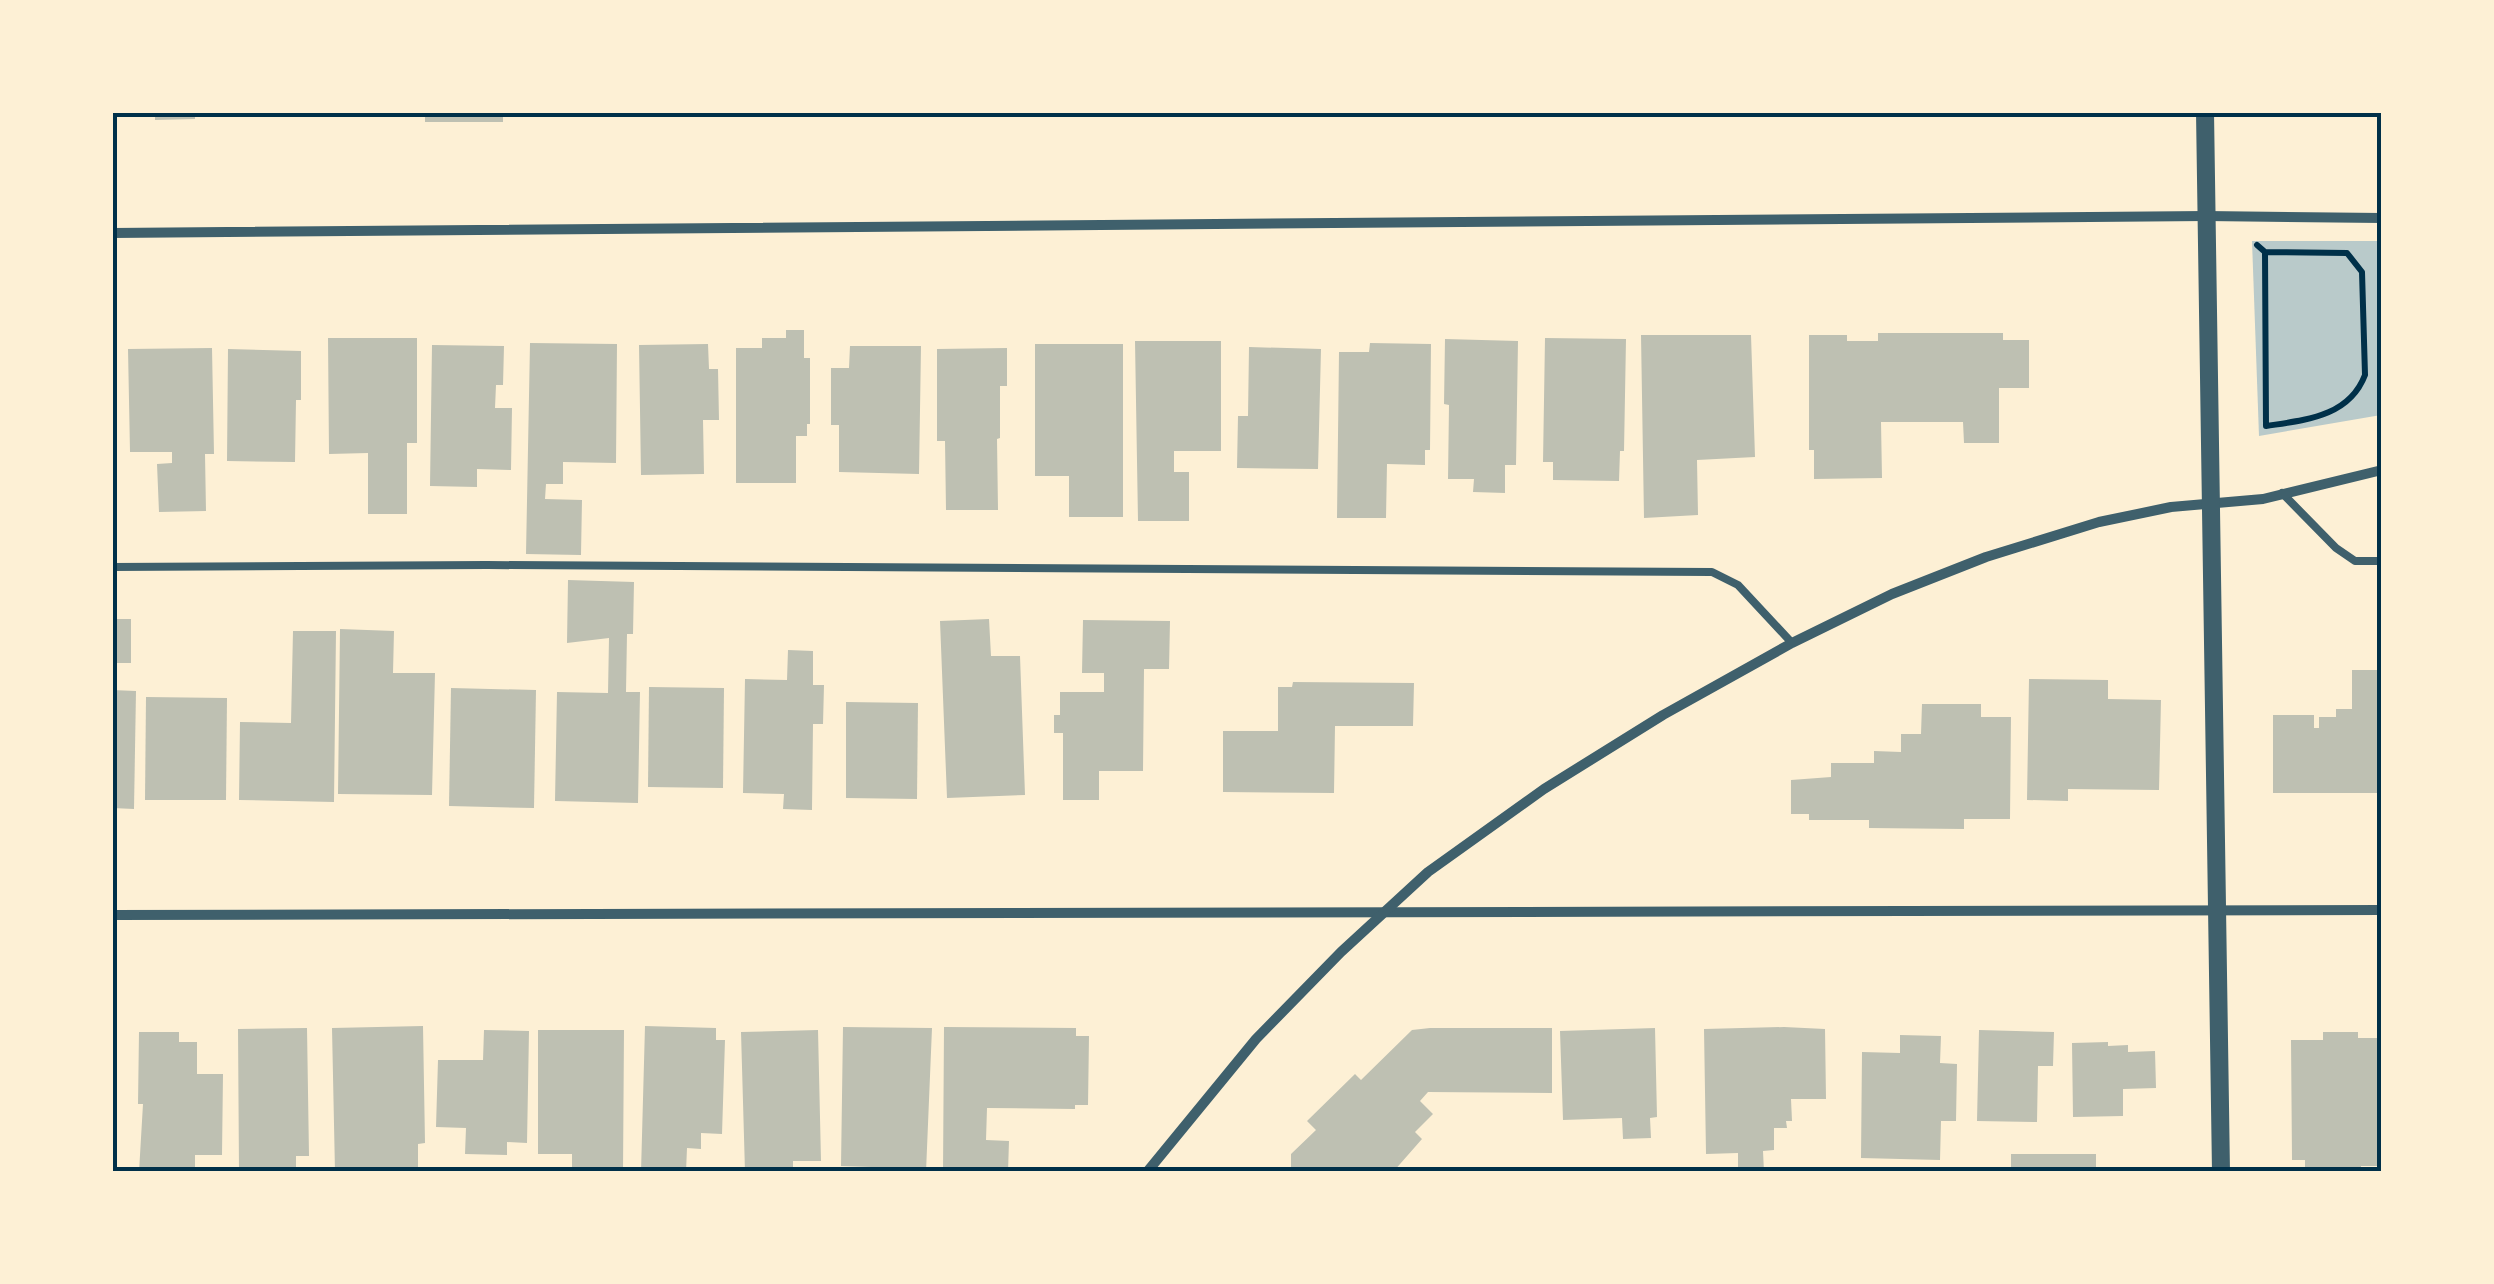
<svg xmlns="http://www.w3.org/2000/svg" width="2494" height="1284" viewBox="0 0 2494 1284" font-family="'Archivo Narrow',sans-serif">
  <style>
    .green { fill: #b9caca }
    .building { fill: #bec0b2 }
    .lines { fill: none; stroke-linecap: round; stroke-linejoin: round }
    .path { stroke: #003049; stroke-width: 6 }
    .service { stroke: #3f606c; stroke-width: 8 }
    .minor { stroke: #3f606c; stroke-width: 10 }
    .tertiary { stroke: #3f606c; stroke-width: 18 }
    .neatline { fill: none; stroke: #003049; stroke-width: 4 }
  </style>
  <rect width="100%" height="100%" fill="#fdf0d5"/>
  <polygon class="green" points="2252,241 2381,241 2381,415 2259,436"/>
  <g class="building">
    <polygon points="155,112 195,112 195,119 155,120"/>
    <polygon points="327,112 369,112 369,116 327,117"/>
    <rect x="425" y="112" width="78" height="10"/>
    <polygon points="786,330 804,330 804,358 810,358 810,424 807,424 807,436 796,436 796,483 736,483 736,348 762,348 762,338 786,338"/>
    <polygon points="1878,333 2003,333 2003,340 2029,340 2029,388 1999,388 1999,443 1964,443 1963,422 1881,422 1882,478 1814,479 1814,450 1809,450 1809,335 1847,335 1847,341 1878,341"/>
    <polygon points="1641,335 1751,335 1755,457 1697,460 1698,515 1644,518"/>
    <polygon points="328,338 417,338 417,443 407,443 407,514 368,514 368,453 329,454"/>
    <polygon points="1545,338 1626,339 1624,451 1620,451 1619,481 1553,480 1553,462 1543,462"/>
    <polygon points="1445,339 1518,341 1516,465 1505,465 1505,493 1473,492 1474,479 1448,479 1449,405 1444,404"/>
    <polygon points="1135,341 1221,341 1221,451 1174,451 1174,472 1189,472 1189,521 1138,521"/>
    <polygon points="530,343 617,344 616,463 563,462 563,484 546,484 545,499 582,500 581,555 526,554"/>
    <polygon points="1370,343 1431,344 1430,450 1425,450 1425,465 1387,464 1386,518 1337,518 1339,352 1369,352"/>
    <polygon points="708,344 709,369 718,369 719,420 703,420 704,474 641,475 639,345"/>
    <polygon points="1035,344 1123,344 1123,517 1069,517 1069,476 1035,476"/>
    <polygon points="432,345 504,346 503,385 496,385 495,408 512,408 511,470 477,469 477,487 430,486"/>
    <polygon points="850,346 921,346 919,474 839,472 839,425 831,425 831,368 849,368"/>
    <polygon points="1249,347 1321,349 1318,469 1237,468 1238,416 1248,416"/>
    <polygon points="212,348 214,454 205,454 206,511 159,512 157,464 172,463 172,452 130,452 128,349"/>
    <polygon points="1007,348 1007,386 1000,386 1000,438 997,439 998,510 946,510 945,441 937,441 937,349"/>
    <polygon points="228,349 301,351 301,400 296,400 295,462 227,461"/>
    <polygon points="568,580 634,582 633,634 627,634 626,692 640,692 638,803 555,801 557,692 608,693 609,638 567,643"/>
    <rect x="112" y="619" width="19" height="44"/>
    <polygon points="989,619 991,656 1020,656 1025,795 947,798 940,621"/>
    <polygon points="1083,620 1170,621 1169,669 1144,669 1143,771 1099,771 1099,800 1063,800 1063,733 1054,733 1054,715 1060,715 1060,692 1104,692 1104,673 1082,673"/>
    <polygon points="340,629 394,631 393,673 435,673 432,795 338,794"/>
    <polygon points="293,631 336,631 334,802 239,800 240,722 291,723"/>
    <polygon points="788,650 813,651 813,685 824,685 823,724 813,724 812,810 783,809 784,794 743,793 745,679 787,680"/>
    <polygon points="2352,670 2380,670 2380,793 2273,793 2273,715 2314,715 2314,728 2319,728 2319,717 2336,717 2336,709 2352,709"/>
    <polygon points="2029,679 2108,680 2108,699 2161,700 2159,790 2068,789 2068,801 2027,800"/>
    <polygon points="1293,682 1414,683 1413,726 1335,726 1334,793 1223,792 1223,731 1278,731 1278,687 1292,687"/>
    <polygon points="649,687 724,688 723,788 648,787"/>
    <polygon points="451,688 536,690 534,808 449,806"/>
    <polygon points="112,690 136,691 134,809 112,808"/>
    <polygon points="146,697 227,698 226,800 145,800"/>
    <polygon points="846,702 918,703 917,799 846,798"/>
    <polygon points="1922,704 1981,704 1981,717 2011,717 2010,819 1964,819 1964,829 1869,828 1869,820 1809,820 1809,814 1791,814 1791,780 1831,777 1831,763 1874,763 1874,751 1901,752 1901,734 1921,734"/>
    <polygon points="423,1026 425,1143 418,1144 418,1170 335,1172 332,1028"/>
    <polygon points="645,1026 716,1028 716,1040 725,1040 722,1134 701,1133 701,1149 687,1148 686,1172 641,1172"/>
    <polygon points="843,1027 932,1028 926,1172 871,1172 871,1167 841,1166"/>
    <polygon points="944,1027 1076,1028 1076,1036 1089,1036 1088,1105 1075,1105 1075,1109 987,1108 986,1140 1009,1141 1008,1172 943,1172"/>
    <polygon points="1784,1027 1825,1029 1826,1099 1791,1099 1792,1121 1786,1121 1787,1128 1774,1128 1774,1150 1763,1151 1764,1172 1738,1172 1738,1153 1706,1154 1704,1029"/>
    <polygon points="307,1028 309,1156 296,1156 296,1172 239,1172 238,1029"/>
    <polygon points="1430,1028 1552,1028 1552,1093 1428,1092 1420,1101 1433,1114 1415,1132 1422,1139 1393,1172 1291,1172 1291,1154 1316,1130 1307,1121 1355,1074 1361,1080 1412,1030"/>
    <polygon points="1655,1028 1657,1117 1650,1118 1651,1138 1623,1139 1622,1118 1563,1120 1560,1031"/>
    <polygon points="484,1030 529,1031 527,1143 507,1142 507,1155 465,1154 466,1128 436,1127 438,1060 483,1060"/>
    <polygon points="538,1030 624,1030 623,1172 572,1172 572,1154 538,1154"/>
    <polygon points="818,1030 821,1161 793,1161 793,1172 745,1172 741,1032"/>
    <polygon points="1979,1030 2054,1032 2053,1066 2038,1066 2037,1122 1977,1121"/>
    <polygon points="139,1032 179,1032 179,1042 197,1042 197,1074 223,1074 222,1155 195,1155 195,1172 139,1172 143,1104 138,1104"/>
    <polygon points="2323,1032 2358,1032 2358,1038 2382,1038 2382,1166 2361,1166 2361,1172 2305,1172 2305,1160 2292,1160 2291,1040 2323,1040"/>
    <polygon points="1900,1035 1941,1036 1940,1063 1957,1064 1956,1121 1941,1121 1940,1160 1861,1158 1862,1052 1900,1053"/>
    <polygon points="2108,1042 2108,1046 2128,1045 2128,1052 2155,1051 2156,1088 2123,1089 2123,1116 2073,1117 2072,1043"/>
    <rect x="2011" y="1154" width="85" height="18"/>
  </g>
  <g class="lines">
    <path class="path" d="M2257 245 2265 252 2266 426C2305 420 2349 417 2365 375L2362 272 2347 253 2265 252"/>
    <g class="service">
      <polyline points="2282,493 2336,548 2355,561 2382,561"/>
      <polyline points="112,567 487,565 1712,572 1738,585 1792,643"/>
    </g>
    <g class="minor">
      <polyline points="112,233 2206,216 2382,218"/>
      <polyline points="112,915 2382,910"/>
      <polyline points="1147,1172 1256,1039 1341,952 1428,872 1544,789 1663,715 1792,643 1892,594 1986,557 2099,522 2171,507 2263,499 2382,470"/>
    </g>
    <polyline class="tertiary" points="2205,112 2221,1172"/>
  </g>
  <rect width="2494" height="1284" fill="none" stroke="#fdf0d5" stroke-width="230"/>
  <rect x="115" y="115" width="2264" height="1054" class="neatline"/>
</svg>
